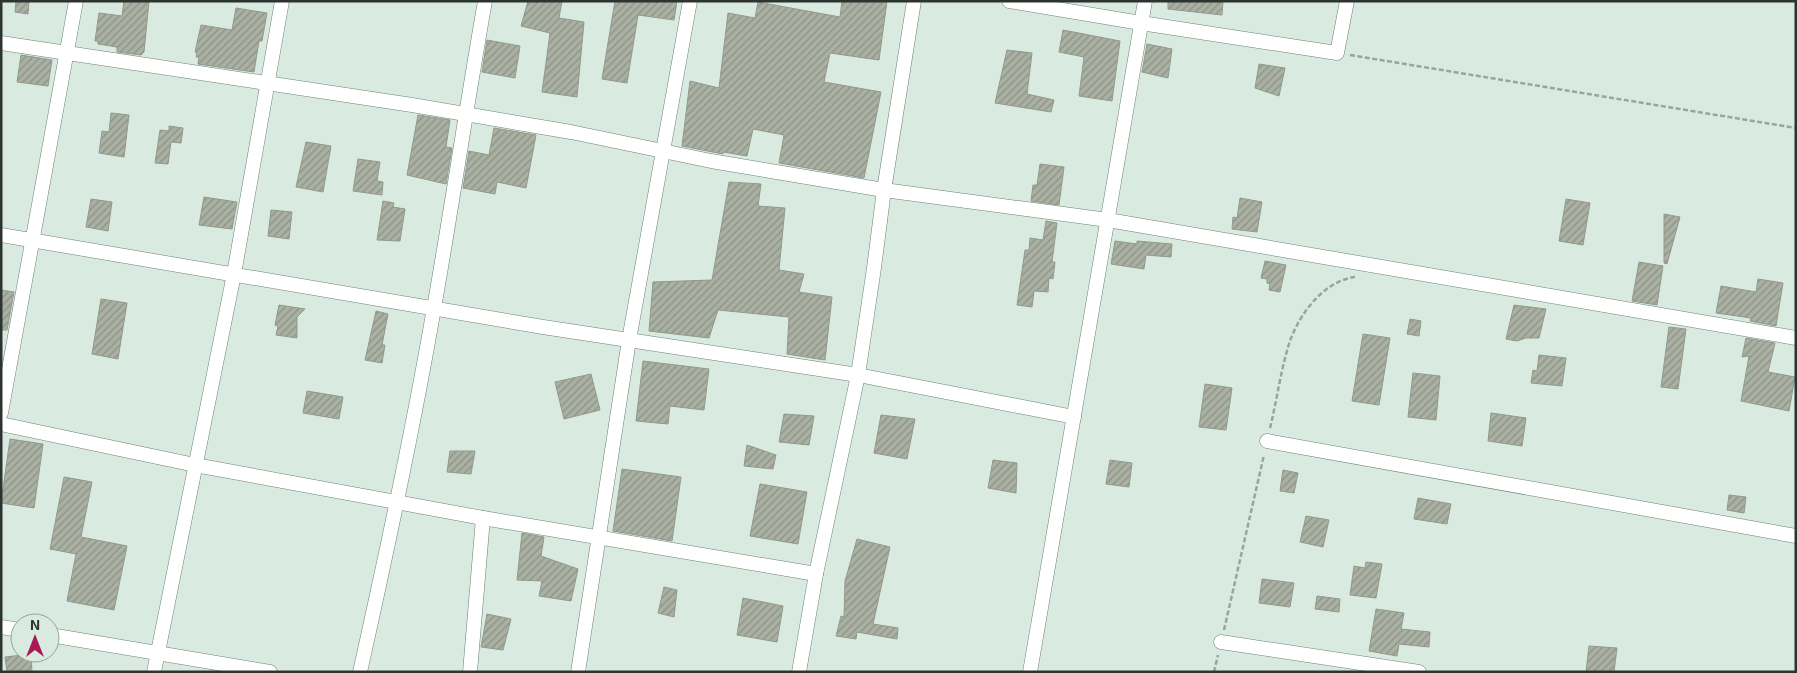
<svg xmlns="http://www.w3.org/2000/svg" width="1797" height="673" viewBox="0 0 1797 673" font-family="'Exo 2',sans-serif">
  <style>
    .building { fill: url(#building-hatch); stroke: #91998b }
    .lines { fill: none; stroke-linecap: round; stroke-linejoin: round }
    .street-casing { stroke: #6f7f76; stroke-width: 15 }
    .path { stroke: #97a59d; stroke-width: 2.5; stroke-dasharray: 5 2.5; stroke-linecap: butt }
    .street { stroke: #fff; stroke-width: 14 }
  </style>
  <defs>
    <pattern id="building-hatch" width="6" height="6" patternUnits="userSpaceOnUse" patternTransform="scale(1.25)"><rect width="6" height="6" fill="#aab1a3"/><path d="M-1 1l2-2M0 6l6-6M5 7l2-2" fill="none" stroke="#8b9185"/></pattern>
  </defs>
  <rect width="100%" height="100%" fill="#d9ebe1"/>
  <g class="building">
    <polygon points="16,1 29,1 28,14 15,12"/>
    <polygon points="124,1 149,1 144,52 141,55 117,52 117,47 98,44 98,41 95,41 99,13 122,16"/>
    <polygon points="528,1 562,1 559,18 584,22 577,97 542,92 550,33 521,26"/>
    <polygon points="615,1 677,1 674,20 638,15 627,83 602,79"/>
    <polygon points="842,1 887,1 879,60 830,53 824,82 881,92 864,178 779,163 784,135 753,129 747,156 723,152 723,154 682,146 690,81 719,88 728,13 755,18 758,2 840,17"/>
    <polygon points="1168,1 1223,1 1222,15 1168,9"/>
    <polygon points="236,8 267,13 262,41 259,41 254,72 198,64 199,57 196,57 197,53 195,52 201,25 232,30"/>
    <polygon points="1063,30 1120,41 1112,101 1079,96 1084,57 1059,52"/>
    <polygon points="487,40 520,46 515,78 482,72"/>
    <polygon points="1147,44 1172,49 1168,78 1142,72"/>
    <polygon points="1007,50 1032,53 1027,94 1054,100 1051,112 995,103"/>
    <polygon points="21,55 52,60 48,86 17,82"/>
    <polygon points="1259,64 1285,68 1279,96 1255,88"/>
    <polygon points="111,113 129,115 124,157 99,153 102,131 109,132"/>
    <polygon points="418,115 450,120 446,147 452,148 446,184 407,175"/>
    <polygon points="169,126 183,128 181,143 171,142 168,164 155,163 160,130 169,131"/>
    <polygon points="494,128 536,135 526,188 497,182 495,194 463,188 469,151 489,155"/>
    <polygon points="306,142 331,146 323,192 296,187"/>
    <polygon points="358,159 380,162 377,181 383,182 382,195 353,191"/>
    <polygon points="1040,164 1064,167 1059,205 1031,201 1033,185 1037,185"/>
    <polygon points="729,182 761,184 758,206 785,208 779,270 804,274 799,292 832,297 825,360 787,354 789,317 718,310 709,338 649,331 653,282 712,280"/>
    <polygon points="204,197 237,202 232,229 199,225"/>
    <polygon points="1240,198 1262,202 1257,232 1232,229 1233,217 1237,218"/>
    <polygon points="91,199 112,202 108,231 86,227"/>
    <polygon points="1566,199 1590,203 1583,245 1559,241"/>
    <polygon points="383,201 394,203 393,207 405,209 400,241 377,240"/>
    <polygon points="271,210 292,212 289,239 268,236"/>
    <polygon points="1664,214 1680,217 1667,264 1664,263"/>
    <polygon points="1046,221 1057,223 1052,262 1055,262 1053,279 1049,278 1048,292 1034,291 1032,307 1017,305 1025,250 1029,250 1030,238 1043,240"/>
    <polygon points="1115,241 1137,244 1137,241 1172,244 1171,257 1146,255 1144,269 1111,264"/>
    <polygon points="1265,261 1286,265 1280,292 1269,290 1270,284 1267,283 1267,279 1261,278"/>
    <polygon points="1639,262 1663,266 1657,305 1632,301"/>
    <polygon points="1758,279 1783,283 1776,326 1750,321 1751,318 1716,313 1721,286 1756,292"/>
    <polygon points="1,290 14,292 7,330 1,330"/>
    <polygon points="101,299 127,303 118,359 92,354"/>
    <polygon points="279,305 305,309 297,317 297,338 276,335 278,326 275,325"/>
    <polygon points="1514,305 1546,309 1539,338 1526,338 1517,341 1506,339"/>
    <polygon points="376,311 388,314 382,345 385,345 382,363 365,360"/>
    <polygon points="1410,319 1421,321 1419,336 1407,334"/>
    <polygon points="1669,327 1686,329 1678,389 1661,387"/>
    <polygon points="1363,334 1390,338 1379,405 1352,401"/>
    <polygon points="1746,338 1775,343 1768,372 1795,377 1789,411 1741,401 1749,356 1742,357"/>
    <polygon points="1539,355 1566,358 1562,386 1531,383 1533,370 1537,371"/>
    <polygon points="643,361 709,369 704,410 670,406 668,424 636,421"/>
    <polygon points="1413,373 1440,376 1436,420 1408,417"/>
    <polygon points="591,374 600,410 564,419 555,382"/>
    <polygon points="1205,384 1232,388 1226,430 1199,427"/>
    <polygon points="307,391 343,397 339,419 303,413"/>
    <polygon points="1491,413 1526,418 1522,446 1488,441"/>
    <polygon points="784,414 814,416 809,445 779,442"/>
    <polygon points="881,415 915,419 907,459 874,453"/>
    <polygon points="10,439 43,444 34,508 1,503"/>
    <polygon points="747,445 776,455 773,469 744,466"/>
    <polygon points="450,451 475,451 471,474 447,472"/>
    <polygon points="993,460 1017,463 1016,493 988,488"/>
    <polygon points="1110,460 1132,463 1129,487 1106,484"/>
    <polygon points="622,469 681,477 672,541 613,531"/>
    <polygon points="1283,470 1298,473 1294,493 1280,491"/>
    <polygon points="64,477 92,482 81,537 127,546 114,610 67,601 76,554 50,549"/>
    <polygon points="760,484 807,492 798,544 750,536"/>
    <polygon points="1729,495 1746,497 1744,513 1727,510"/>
    <polygon points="1418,498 1451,504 1447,524 1414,519"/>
    <polygon points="1306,516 1329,520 1323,547 1300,542"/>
    <polygon points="522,533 544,537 541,556 578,569 571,601 539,596 542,581 517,580"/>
    <polygon points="857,539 890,547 873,624 898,628 897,639 857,632 856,639 836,636 841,616 844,617 845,581"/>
    <polygon points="1366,562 1382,564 1376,598 1350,595 1354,566 1365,568"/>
    <polygon points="1262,579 1294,583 1290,607 1259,603"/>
    <polygon points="664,587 677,590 674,617 658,613"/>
    <polygon points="1317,596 1340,599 1339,612 1315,609"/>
    <polygon points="743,598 783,606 777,642 737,635"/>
    <polygon points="1376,609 1404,613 1401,629 1430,632 1429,647 1399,644 1397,656 1369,651"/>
    <polygon points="487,614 511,619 503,650 481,647"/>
    <polygon points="1589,646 1617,648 1614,672 1586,672"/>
    <polygon points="31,654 32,672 7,672 5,657"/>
  </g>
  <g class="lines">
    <g class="street-casing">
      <g id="street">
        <polyline points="1009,1 1141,23 1337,53 1347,1"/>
        <polyline points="1,43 412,105 571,132 711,161 884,190 1108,220 1796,338"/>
        <polyline points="1,235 543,327 858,375 1074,417"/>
        <polyline points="1,413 76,1"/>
        <polyline points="1,424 195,465 483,518 816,574"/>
        <polyline points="1267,441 1796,536"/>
        <polyline points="1,627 20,630"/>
        <polyline points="50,635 270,672"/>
        <polyline points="1221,642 1419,672"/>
        <polyline points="154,672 234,274 282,1"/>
        <path d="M360 672C387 551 413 430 434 308 452 206 467 103 485 1"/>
        <polyline points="470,672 483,518"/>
        <polyline points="578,672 629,340 690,1"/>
        <polyline points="799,672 816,574 858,375 874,268 884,190 914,1"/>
        <polyline points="1030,672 1145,1"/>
      </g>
    </g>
    <g class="path">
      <polyline points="1350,55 1796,128"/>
      <path d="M1270 428C1277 400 1281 368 1290 341 1300 313 1324 281 1355 277"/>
      <polyline points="1224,630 1264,455"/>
      <polyline points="1214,672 1218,655"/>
    </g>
    <use href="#street" class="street"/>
  </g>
  <rect width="1797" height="673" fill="none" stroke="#2d3430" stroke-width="5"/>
  <g transform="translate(35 638)"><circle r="24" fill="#d9ebe1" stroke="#94a29a"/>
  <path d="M0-4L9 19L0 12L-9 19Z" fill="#a91954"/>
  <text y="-8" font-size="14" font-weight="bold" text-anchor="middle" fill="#2d3430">N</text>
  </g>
</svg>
